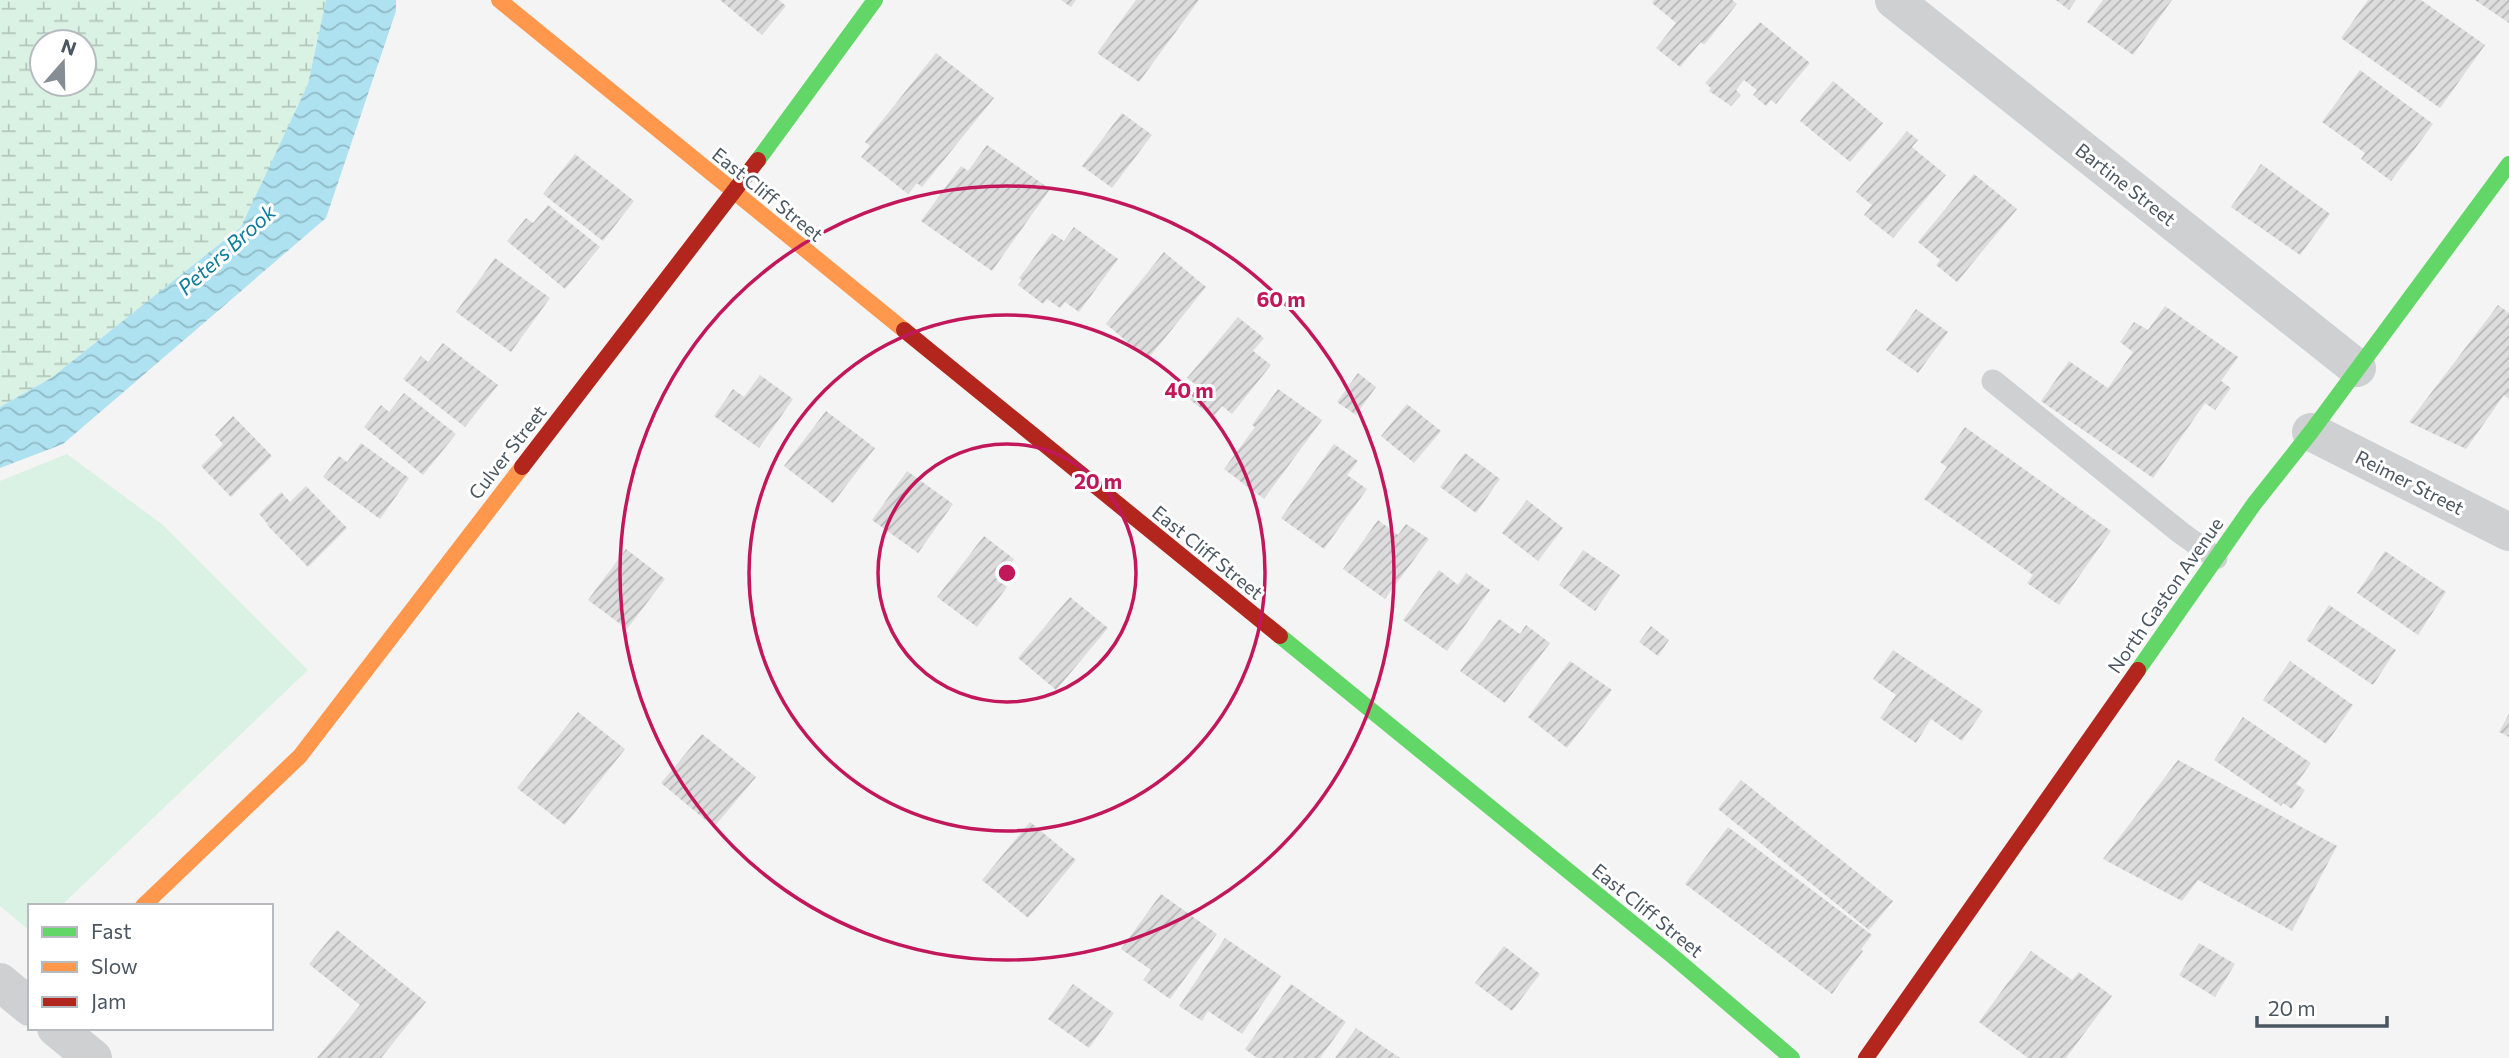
<svg xmlns="http://www.w3.org/2000/svg" width="2509" height="1058" viewBox="0 0 2509 1058" font-family="Commissioner,sans-serif">
  <style>
    .green { fill: #d9f2e3 }
    .wetland { fill: url(#wetland-marsh); fill-rule: evenodd }
    .water { fill: url(#water-waves) }
    .building { fill: url(#building-hatch) }
    .lines { fill: none; stroke-linecap: round; stroke-linejoin: round }
    .lane { stroke: #ced0d2; stroke-width: 23 }
    .street { stroke: #ced0d2; stroke-width: 38 }
    .fast { stroke: #63d668; stroke-width: 16 }
    .slow { stroke: #ff974d; stroke-width: 16 }
    .jam { stroke: #b3261e; stroke-width: 16 }
    .ring { fill: none; stroke: #c2185b; stroke-width: 3.5 }
    .labels { text-anchor: middle; dominant-baseline: central; stroke-width: 6; stroke-linejoin: round; paint-order: stroke }
    .street-label { font-size: 19px; fill: #4a5661; stroke: #fff }
    .water-label { font-size: 21px; font-style: italic; fill: #0c7c9b; stroke: #fff }
    .centre { fill: #c2185b; stroke: #fff; stroke-width: 3.5 }
    .ring-label { font-size: 21px; text-anchor: middle; font-weight: bold; fill: #c2185b; stroke: #fff; stroke-width: 6; stroke-linejoin: round; paint-order: stroke }
  </style>
  <defs>
    <pattern id="wetland-marsh" width="20" height="14" patternUnits="userSpaceOnUse" patternTransform="scale(1.75)"><rect width="20" height="14" fill="#d9f2e3"/><path d="M1 5h8M5 5V1M11 12h8M15 12V8" fill="none" stroke="#b2c7bb"/></pattern>
    <pattern id="water-waves" width="16" height="10" patternUnits="userSpaceOnUse" patternTransform="scale(1.75)"><rect width="16" height="10" fill="#aee2f0"/><path d="M0 5q4-4 8 0t8 0" fill="none" stroke="#90bac6"/></pattern>
    <pattern id="building-hatch" width="6" height="6" patternUnits="userSpaceOnUse" patternTransform="scale(1.75)"><rect width="6" height="6" fill="#ddddde"/><path d="M-1 1l2-2M0 6l6-6M5 7l2-2" fill="none" stroke="#b5b6b7"/></pattern>
  </defs>
  <rect width="100%" height="100%" fill="#f4f4f4"/>
  <polygon class="green" points="67,454 163,525 308,670 61,906 30,906 30,931 0,906 0,481"/>
  <path class="wetland" d="M0 0H326L308 84 241 227 51 378 0 407ZM42 42H84V84H42Z"/>
  <polygon class="water" points="326,0 396,0 396,11 326,218 63,444 0,468 0,407 51,378 241,227 308,84"/>
  <g class="building">
    <polygon points="720,0 779,0 786,6 762,35"/>
    <polygon points="1061,0 1076,0 1071,7"/>
    <polygon points="1136,0 1199,0 1139,82 1097,53"/>
    <polygon points="1654,0 1732,0 1737,4 1704,45 1701,42 1680,67 1656,48 1676,23 1652,3"/>
    <polygon points="2056,0 2076,0 2069,10"/>
    <polygon points="2103,0 2172,0 2133,55 2087,22"/>
    <polygon points="2368,0 2421,0 2485,45 2440,108 2341,38"/>
    <polygon points="2475,0 2509,0 2509,23"/>
    <polygon points="1760,22 1810,63 1776,104 1771,100 1766,106 1753,95 1757,90 1744,80 1736,90 1741,95 1731,106 1709,91 1711,88 1705,83"/>
    <polygon points="936,53 994,98 922,187 917,183 908,194 861,157 870,146 865,142"/>
    <polygon points="2360,70 2433,124 2391,181 2361,159 2365,153 2322,122"/>
    <polygon points="1833,81 1883,123 1850,162 1800,121"/>
    <polygon points="1122,113 1152,135 1112,188 1082,166"/>
    <polygon points="1907,131 1918,140 1912,147 1946,175 1893,238 1864,215 1872,205 1856,192"/>
    <polygon points="987,145 1050,189 992,271 921,221 961,166 968,171"/>
    <polygon points="575,154 634,201 603,241 543,194"/>
    <polygon points="2261,164 2330,214 2300,255 2231,207"/>
    <polygon points="1974,174 2017,209 1957,282 1936,265 1940,260 1918,242"/>
    <polygon points="548,205 600,247 565,289 507,241 526,218 533,223"/>
    <polygon points="1074,227 1118,259 1079,312 1065,302 1060,308 1047,299 1043,304 1018,285 1022,280 1019,278 1052,233 1064,241"/>
    <polygon points="1164,252 1206,287 1148,359 1106,324"/>
    <polygon points="495,258 550,298 511,352 456,312"/>
    <polygon points="2498,305 2509,313 2509,399 2504,395 2466,449 2409,422"/>
    <polygon points="2165,306 2238,357 2221,381 2231,388 2215,410 2205,403 2153,478 2041,401 2069,361 2108,388 2133,352 2120,342 2134,322 2148,330"/>
    <polygon points="1916,309 1948,332 1918,373 1886,350"/>
    <polygon points="1238,317 1264,338 1253,351 1271,365 1232,414 1222,406 1213,417 1189,399 1199,387 1187,378"/>
    <polygon points="443,343 498,385 465,427 403,379 421,356 428,362"/>
    <polygon points="1358,373 1376,387 1356,415 1337,402"/>
    <polygon points="760,375 793,399 759,448 714,416 733,389 744,397"/>
    <polygon points="1278,389 1322,420 1264,499 1224,469 1255,427 1252,425"/>
    <polygon points="404,393 456,434 423,475 364,427 381,405 389,412"/>
    <polygon points="1407,404 1441,431 1414,463 1381,436"/>
    <polygon points="826,411 875,448 833,503 784,466"/>
    <polygon points="233,416 272,456 231,497 201,466 223,444 215,435"/>
    <polygon points="1965,427 2111,531 2059,605 2027,583 2033,575 1924,499 1947,467 1940,462"/>
    <polygon points="361,443 409,478 380,519 323,477 339,456 347,462"/>
    <polygon points="1334,444 1358,461 1347,475 1367,489 1324,549 1281,518"/>
    <polygon points="1465,453 1500,479 1476,513 1440,487"/>
    <polygon points="907,471 953,504 918,553 872,520"/>
    <polygon points="306,486 347,528 308,567 267,525 268,524 259,514 281,492 290,502"/>
    <polygon points="1527,500 1563,528 1538,561 1502,533"/>
    <polygon points="1378,520 1398,535 1406,524 1429,539 1385,599 1343,569"/>
    <polygon points="984,536 1014,559 999,580 1007,587 977,627 937,597"/>
    <polygon points="626,549 665,579 627,629 588,600"/>
    <polygon points="1583,550 1620,575 1595,611 1559,585"/>
    <polygon points="2385,551 2446,592 2418,635 2357,593"/>
    <polygon points="1439,570 1458,585 1466,573 1490,590 1447,651 1403,620"/>
    <polygon points="1070,597 1108,628 1056,690 1018,658"/>
    <polygon points="2329,605 2396,650 2373,685 2306,640"/>
    <polygon points="1499,619 1520,634 1526,625 1550,643 1505,703 1460,671"/>
    <polygon points="1651,626 1669,640 1658,656 1639,642"/>
    <polygon points="1893,650 1983,711 1962,741 1931,719 1916,743 1880,718 1896,695 1873,679"/>
    <polygon points="1570,661 1612,690 1567,748 1528,717"/>
    <polygon points="2290,661 2353,705 2326,744 2263,700"/>
    <polygon points="578,712 625,749 565,825 517,788"/>
    <polygon points="2509,714 2509,737 2499,732"/>
    <polygon points="2243,717 2311,763 2296,784 2305,790 2292,809 2283,803 2281,806 2214,760"/>
    <polygon points="702,734 756,777 714,827 661,783"/>
    <polygon points="2178,760 2337,846 2292,931 2198,880 2182,901 2103,859"/>
    <polygon points="1741,780 1893,901 1869,930 1718,809"/>
    <polygon points="1030,822 1076,860 1028,918 982,880"/>
    <polygon points="1728,827 1872,935 1861,949 1863,951 1832,994 1685,884"/>
    <polygon points="1161,894 1217,934 1170,999 1143,980 1151,970 1121,949"/>
    <polygon points="337,930 426,1002 381,1058 317,1058 360,1005 309,964"/>
    <polygon points="1225,938 1281,976 1242,1034 1208,1011 1202,1021 1179,1006"/>
    <polygon points="2199,943 2235,964 2215,997 2179,975"/>
    <polygon points="1504,946 1540,974 1512,1011 1475,983"/>
    <polygon points="2031,951 2072,980 2079,972 2112,996 2066,1058 2028,1058 1979,1022"/>
    <polygon points="1073,984 1114,1013 1089,1048 1048,1019"/>
    <polygon points="1291,984 1346,1022 1320,1058 1257,1058 1245,1049"/>
    <polygon points="1356,1028 1400,1058 1335,1058"/>
  </g>
  <g class="lines">
    <polyline class="lane" points="1993,381 2181,533 2216,558"/>
    <g class="street">
      <polyline points="1894,0 2357,368"/>
      <polyline points="2311,432 2509,532"/>
      <polyline points="0,982 30,1007"/>
      <polyline points="56,1028 93,1058"/>
    </g>
    <g class="fast">
      <polyline points="758,160 875,0"/>
      <polyline points="1280,636 1669,953 1792,1058"/>
      <polyline points="2138,670 2254,504 2311,432 2509,164"/>
    </g>
    <g class="slow">
      <polyline points="499,0 904,330"/>
      <polyline points="143,906 300,756 522,467"/>
    </g>
    <g class="jam">
      <polyline points="904,330 1280,636"/>
      <polyline points="522,467 758,160"/>
      <polyline points="1866,1058 2138,670"/>
    </g>
  </g>
  <g class="ring">
    <circle cx="1007" cy="573" r="129"/>
    <circle cx="1007" cy="573" r="258"/>
    <circle cx="1007" cy="573" r="387"/>
  </g>
  <g class="labels">
    <g class="street-label">
      <text transform="translate(2126 184) rotate(38)">Bartine Street</text>
      <text transform="translate(768 194) rotate(39)">East Cliff Street</text>
      <text transform="translate(507 452) rotate(-52)">Culver Street</text>
      <text transform="translate(2410 482) rotate(27)">Reimer Street</text>
      <text transform="translate(1208 552) rotate(39)">East Cliff Street</text>
      <text transform="translate(2165 595) rotate(-55)">North Gaston Avenue</text>
      <text transform="translate(1648 910) rotate(39)">East Cliff Street</text>
    </g>
    <g class="water-label">
      <text transform="translate(226 249) rotate(-42)">Peters Brook</text>
    </g>
  </g>
  <circle cx="1007" cy="573" r="10" class="centre"/>
  <g class="ring-label">
    <text x="1281" y="307">60 m</text>
    <text x="1189" y="398">40 m</text>
    <text x="1098" y="489">20 m</text>
  </g>
  <rect x="28" y="904" width="245" height="126" fill="#ffffff" stroke="#b7bbc0" stroke-width="2"/>
  <rect x="42" y="927" width="35" height="10" fill="#63d668" stroke="#b7bbc0" stroke-width="2"/>
  <text x="91" y="939" font-size="21" fill="#4a5661">Fast</text>
  <rect x="42" y="962" width="35" height="10" fill="#ff974d" stroke="#b7bbc0" stroke-width="2"/>
  <text x="91" y="974" font-size="21" fill="#4a5661">Slow</text>
  <rect x="42" y="997" width="35" height="10" fill="#b3261e" stroke="#b7bbc0" stroke-width="2"/>
  <text x="91" y="1009" font-size="21" fill="#4a5661">Jam</text>
  <g transform="translate(63 63) rotate(20)"><circle r="33" fill="#ffffff" stroke="#b7bbc0" stroke-width="2"/>
  <path d="M0-5L12 26L0 18L-12 26Z" fill="#868d94"/>
  <text y="-10" font-size="19" font-weight="bold" text-anchor="middle" fill="#4a5661">N</text>
  </g>
  <path d="M2257 1016v10h130v-10" fill="none" stroke="#4a5661" stroke-width="3.5"/>
  <text x="2268" y="1016" font-size="21" fill="#4a5661" stroke="#ffffff" stroke-width="5" paint-order="stroke">20 m</text>
</svg>
